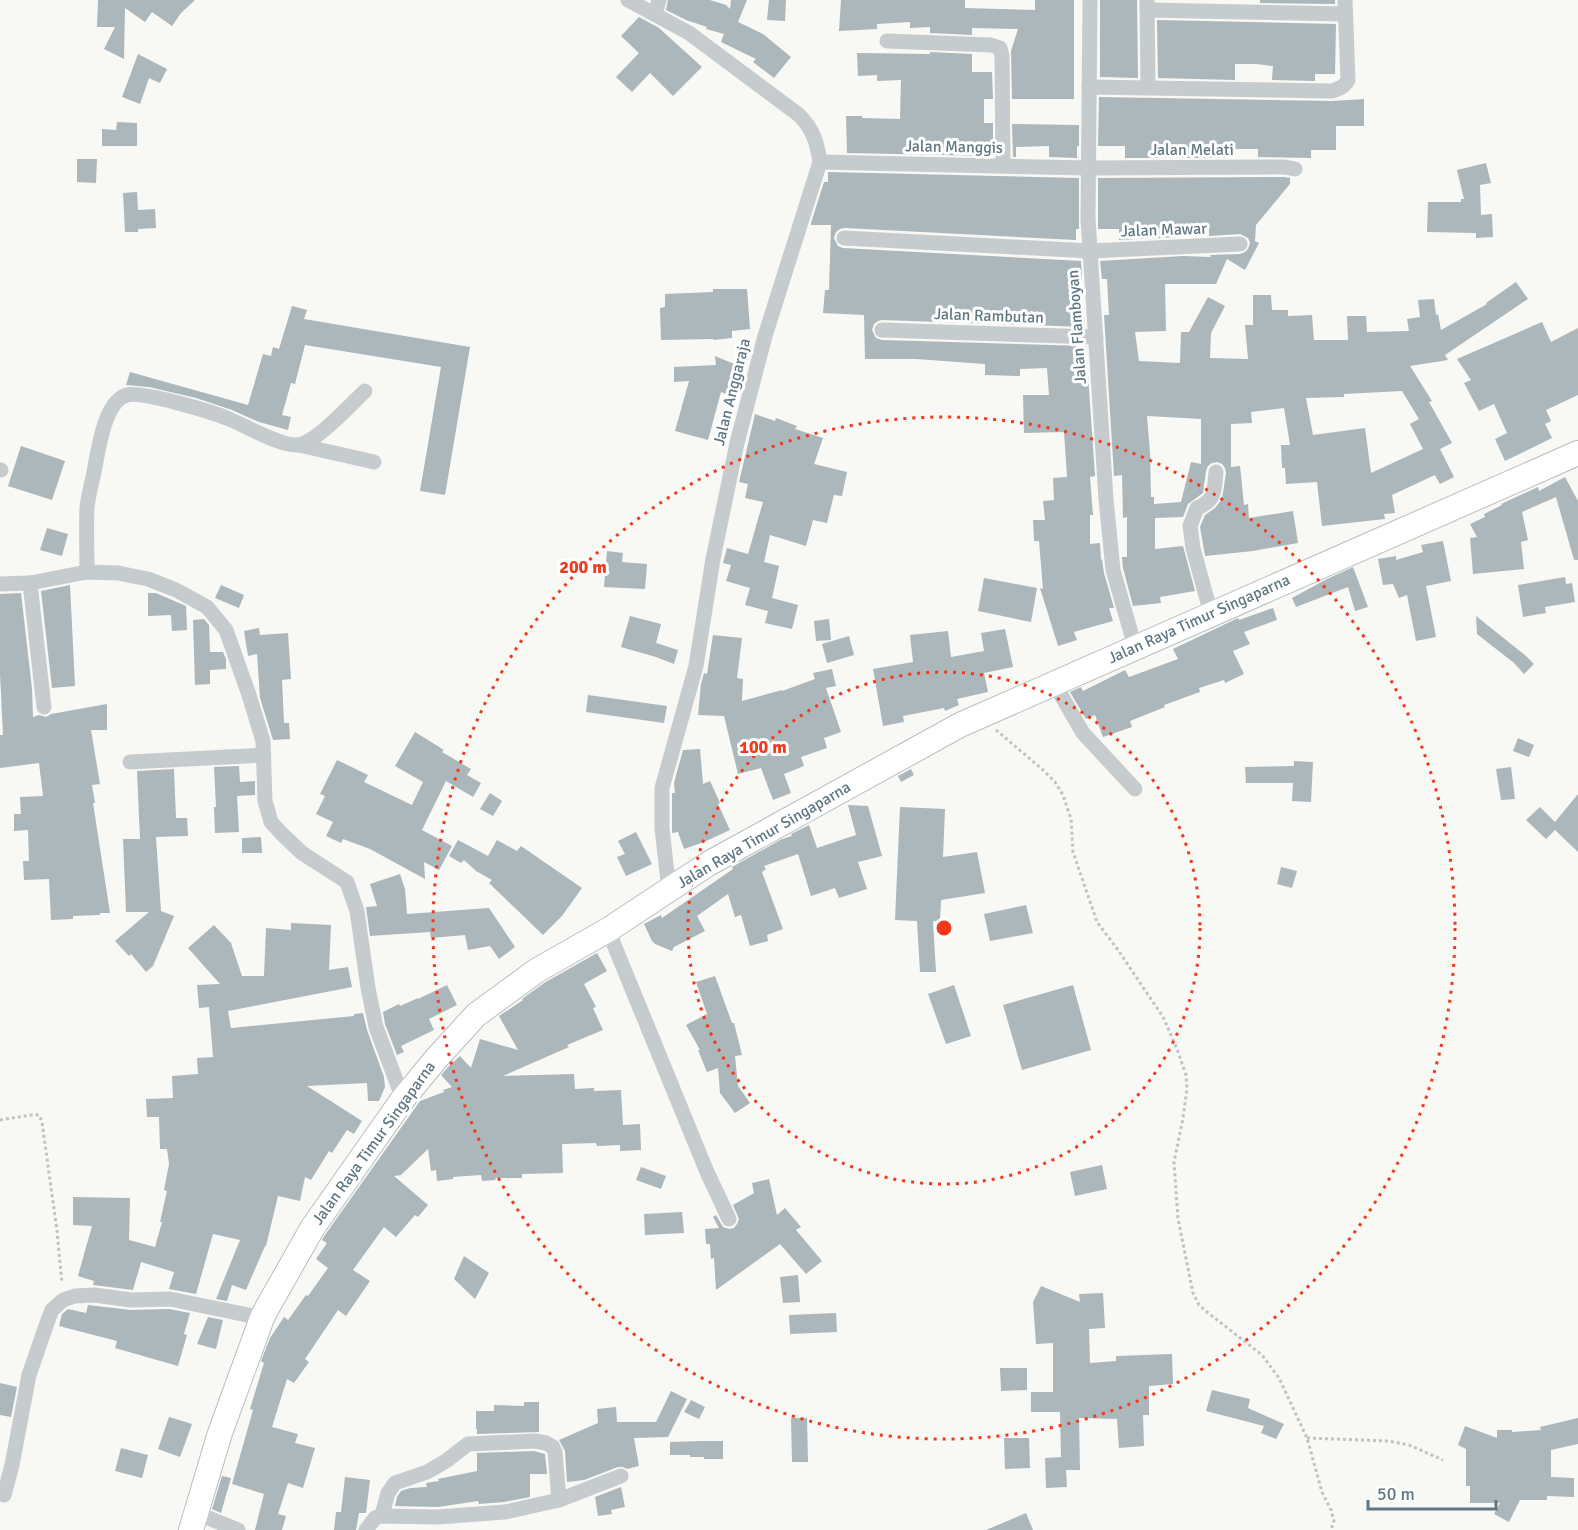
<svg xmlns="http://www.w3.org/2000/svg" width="1578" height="1530" viewBox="0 0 1578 1530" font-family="Signika,sans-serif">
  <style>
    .building { fill: #abb7bb; fill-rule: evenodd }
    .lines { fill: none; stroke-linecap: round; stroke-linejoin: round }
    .primary-casing { stroke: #b8bec1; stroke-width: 26 }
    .path { stroke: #bfc3c4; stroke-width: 3; stroke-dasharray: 3 3; stroke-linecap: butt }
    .street { stroke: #c6cbce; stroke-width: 15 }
    .primary { stroke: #fff; stroke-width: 24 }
    .ring { fill: none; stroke: #f4381a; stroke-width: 3; stroke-dasharray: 3 6 }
    .labels { text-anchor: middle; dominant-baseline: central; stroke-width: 6; stroke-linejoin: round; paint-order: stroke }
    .street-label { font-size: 16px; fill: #607783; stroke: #fff }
    .centre { fill: #f4381a; stroke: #fff; stroke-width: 3 }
    .ring-label { font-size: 18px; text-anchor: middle; font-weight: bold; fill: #f4381a; stroke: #fff; stroke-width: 6; stroke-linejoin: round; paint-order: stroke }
  </style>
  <rect width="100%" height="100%" fill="#f8f8f5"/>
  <g class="building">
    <polygon points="98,0 195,0 181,13 172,26 152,12 145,22 125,8 124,59 104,49 115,27 97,27"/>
    <polygon points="668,0 710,0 726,5 730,9 731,0 747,0 738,22 763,34 791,57 774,78 753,62 756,59 721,42 724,34 706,29 707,27 686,20 666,10"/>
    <polygon points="769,0 786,0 785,21 767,20"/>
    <polygon points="841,0 965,0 965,8 1035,10 1035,0 1074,0 1074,99 1012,99 1011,51 1018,29 972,28 972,35 930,33 930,27 910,28 910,22 877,24 877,29 839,31"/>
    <polygon points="1100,0 1137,0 1138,78 1100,77"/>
    <polygon points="1260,0 1335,0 1335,4 1260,3"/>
    <polygon points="639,17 659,28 702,67 673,96 650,73 632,92 616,77 639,53 621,36"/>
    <polygon points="1157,20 1336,24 1335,74 1315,74 1315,81 1272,80 1273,66 1256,64 1235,64 1235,80 1158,78"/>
    <polygon points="930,52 972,54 972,72 992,72 993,99 984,99 984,123 993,123 993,156 847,153 846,116 862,116 862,118 900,119 901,80 877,81 877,75 858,76 857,53 930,54"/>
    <polygon points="138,54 167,69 160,83 149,78 140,104 122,97"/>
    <polygon points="1099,97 1332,101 1364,99 1364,126 1336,126 1336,150 1311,150 1311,158 1258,157 1258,149 1233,149 1232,158 1125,158 1125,146 1098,146"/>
    <polygon points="117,122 137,123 137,146 102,146 102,129 116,130"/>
    <polygon points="1012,124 1079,125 1079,146 1077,146 1077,158 1049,157 1049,146 1016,147 1016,157 1013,157"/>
    <polygon points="77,159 97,159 96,183 77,182"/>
    <polygon points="1486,163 1491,183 1480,185 1481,215 1492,214 1493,237 1476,238 1476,233 1427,232 1428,202 1461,202 1461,199 1464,199 1457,170"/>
    <polygon points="828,172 1079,178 1079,229 1076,229 1076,240 845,228 840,229 836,232 834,238 838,246 843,248 1081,261 1082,279 1078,315 1084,315 1085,327 882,320 878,321 874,324 872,330 876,338 882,340 1086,346 1095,476 1090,477 1093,515 1090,515 1090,544 1100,543 1101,560 1102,559 1104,573 1114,608 1109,608 1113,621 1074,632 1077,640 1058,646 1040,588 1043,589 1039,541 1034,541 1033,520 1045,520 1043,501 1054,500 1053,478 1067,477 1064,432 1024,433 1023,395 1049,395 1047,368 1020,369 1020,376 985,375 985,364 916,359 865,359 864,315 823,313 825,290 829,290 831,225 811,225 811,223 824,182 828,182"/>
    <path d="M1284 177 1290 178V184L1256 225 1255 241 1259 243 1245 270 1227 259 1216 284H1165L1166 331 1135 332 1139 361 1180 363 1181 332H1189L1208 297 1225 306 1211 333 1210 358 1248 359 1245 325H1253V295H1271L1272 310H1288V316L1312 315 1314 340H1348L1347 316H1366L1367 332 1409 331 1407 319 1420 317 1418 300 1434 299 1436 315 1438 314 1441 330 1487 304 1486 303 1516 282 1528 299 1445 355 1448 360 1410 366 1432 401 1429 402 1452 443 1440 449 1454 477 1440 484 1435 475 1392 495 1395 513 1384 514 1385 519 1322 526 1317 482 1286 484 1285 468H1282L1281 445H1290L1284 408 1251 412 1252 423 1231 424V467L1240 466 1244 505 1248 504 1249 518 1293 511 1298 543 1253 551 1205 556 1200 527 1205 515 1215 508 1222 499 1226 473 1225 468 1222 464 1217 462 1212 463 1208 466 1206 471 1203 493 1188 504 1183 517 1155 518V549L1183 546 1195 591 1160 597 1161 603 1133 606 1123 568 1122 557H1127V517L1123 518 1122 475 1114 476 1104 315H1109L1107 279H1102L1100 261 1183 256 1211 257 1210 255 1240 254 1245 252 1248 249 1250 243 1248 238 1240 234 1209 236V228L1178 229V237L1119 240V229H1098V178ZM1402 391 1419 419 1410 424 1423 449 1371 473 1365 428 1313 435 1306 398 1344 397V394ZM1147 416 1201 419V464L1191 462 1181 502 1154 504V497H1151L1150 453Z"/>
    <polygon points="137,192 138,210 155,209 156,228 138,229 138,232 125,232 123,193"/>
    <polygon points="713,289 747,289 750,329 732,331 732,338 714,340 713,339 661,340 660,308 665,307 665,294 713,292"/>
    <polygon points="292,306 307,310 304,319 470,347 445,495 420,491 441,367 305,345 295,384 291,383 282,415 291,417 288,430 259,422 232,410 196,398 149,387 126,385 130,372 248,405 263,354 271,356 273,347 279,349"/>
    <polygon points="1542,322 1551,342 1578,328 1578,395 1546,410 1551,421 1545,424 1552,438 1505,461 1495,439 1507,433 1494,404 1479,411 1464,383 1471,380 1457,359"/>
    <polygon points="715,356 739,366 726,394 721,392 708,440 675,431 689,381 674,382 674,367 716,365"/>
    <polygon points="755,414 775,421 776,418 797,426 795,429 823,438 814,464 847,472 842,496 834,495 827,523 813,520 806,546 770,535 764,562 779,566 772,598 798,605 792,629 765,623 768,611 745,605 750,588 726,581 731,565 723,563 727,548 748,554 763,502 745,498 748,484 739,482"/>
    <polygon points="21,446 65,461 52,500 8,486"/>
    <polygon points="1565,477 1578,501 1578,560 1574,560 1556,497 1522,512 1528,540 1521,542 1524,569 1473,574 1470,538 1477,537 1470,524 1485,517 1484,514 1502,505 1501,504 1538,487 1539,491"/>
    <polygon points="47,528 68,534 62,556 40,550"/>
    <polygon points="1443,541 1451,581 1426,586 1436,637 1416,641 1407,595 1399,598 1393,584 1383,585 1378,559 1396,556 1396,560 1423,552 1421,545"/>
    <polygon points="607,551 623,553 622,562 647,564 645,589 604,587"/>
    <polygon points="1353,567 1368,607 1355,611 1348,587 1296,607 1292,598 1327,579"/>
    <polygon points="1565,577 1566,584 1572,583 1575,602 1545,607 1546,613 1523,617 1518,585"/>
    <polygon points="984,578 1037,588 1031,622 978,611"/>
    <polygon points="70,585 75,686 52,688 41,591"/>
    <polygon points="221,585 244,595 239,608 215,598"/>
    <polygon points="21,593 32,689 33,717 39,715 46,717 51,714 107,704 107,730 91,730 100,784 92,785 95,803 93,803 110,913 100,913 100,915 73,916 73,919 51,920 49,879 24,880 23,861 29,861 28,830 14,831 14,814 21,814 20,797 43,796 39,763 0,768 0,735 3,735 0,674 0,594"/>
    <polygon points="148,593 156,593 186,606 187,630 172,631 171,615 148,616"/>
    <polygon points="1273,608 1277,620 1244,632 1250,644 1233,651 1244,674 1225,683 1224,680 1199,688 1200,692 1164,705 1165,707 1130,721 1132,727 1103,737 1095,715 1086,719 1070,692 1081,687 1083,691 1125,670 1129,677 1178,659 1173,649 1238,618 1239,620"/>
    <polygon points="630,616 661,624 656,643 678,650 674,664 656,657 621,647"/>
    <polygon points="1476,616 1526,656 1534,664 1524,674 1514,663 1477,634"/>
    <polygon points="204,619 209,625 210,652 223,652 226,659 226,669 210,670 210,684 195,685 193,620"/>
    <polygon points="829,619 831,640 816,641 814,621"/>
    <polygon points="259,628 260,635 288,633 291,679 282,680 284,723 289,723 290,739 273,740 260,698 257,654 248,656 244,631"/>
    <polygon points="1005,629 1013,667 984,673 988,692 957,699 959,705 945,711 944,708 903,716 904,722 883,726 873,669 913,662 910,635 948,631 951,657 984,651 981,633"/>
    <polygon points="713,635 742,638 737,678 743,679 742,701 782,690 782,691 815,679 813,673 832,669 836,686 826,688 841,732 824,738 827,748 801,757 804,766 784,774 791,793 773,800 761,768 738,774 724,716 698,715 701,684 704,673 707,674"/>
    <polygon points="849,636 854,655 827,663 822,644"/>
    <polygon points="588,695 667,706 664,723 586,712"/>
    <polygon points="415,732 444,750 442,752 471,769 467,775 481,783 473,797 446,781 422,830 452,846 439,870 424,862 425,879 370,849 343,839 341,843 326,836 333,822 316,814 325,796 320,794 337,760 368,775 364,782 412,805 423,782 395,766"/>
    <polygon points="1518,738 1534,745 1529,757 1513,751"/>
    <polygon points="700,749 703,784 710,781 720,803 718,804 730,830 704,842 684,849 678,832 672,833 672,793 675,793 674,783 683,750"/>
    <polygon points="1294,761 1313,762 1311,802 1292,801 1293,783 1246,783 1245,767 1294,766"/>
    <polygon points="239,766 240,782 255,781 255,795 237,796 239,832 215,833 214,807 216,807 214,767"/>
    <polygon points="1511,767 1515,799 1501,800 1496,769"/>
    <polygon points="174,769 176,818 187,818 188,836 156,837 161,911 174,916 153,966 146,972 131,954 129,956 115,941 149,912 126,912 123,839 140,839 137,771"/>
    <polygon points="911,769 914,775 901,782 898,776"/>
    <polygon points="490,793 502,801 493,816 480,809"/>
    <polygon points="1578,794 1578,852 1555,830 1546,839 1526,820 1540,807 1555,822"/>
    <polygon points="848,805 868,806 882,856 858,862 867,889 839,898 835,888 811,896 798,854 764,866 766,869 762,872 783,929 767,935 768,941 750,946 741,915 735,917 728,894 697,916 705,931 674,947 672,951 655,944 652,941 644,924 661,915 662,918 733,869 732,867 782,839 792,836 791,834 809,825 817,848 856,835"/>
    <polygon points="900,807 945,809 943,857 977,852 985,893 941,900 940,922 933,921 936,972 920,972 917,921 895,920"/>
    <polygon points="636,832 652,864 626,876 617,857 625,854 618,841"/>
    <polygon points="261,837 262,853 242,853 242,838"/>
    <polygon points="458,840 488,856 497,840 517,851 521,846 582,888 562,916 543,935 489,883 492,880 476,871 464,860 461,863 449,856"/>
    <polygon points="1281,867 1297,871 1292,888 1277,884"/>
    <polygon points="400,874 405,889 407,914 489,908 515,947 499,959 490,946 468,950 465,935 431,938 430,932 370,936 366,907 377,906 370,884"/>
    <polygon points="1026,905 1033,933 990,941 984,914"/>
    <polygon points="291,923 331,925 329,970 348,967 352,987 228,1011 231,1028 354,1016 354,1014 363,1013 367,1030 384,1077 385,1087 379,1101 368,1101 367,1083 307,1086 362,1121 354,1134 347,1130 332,1153 329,1151 311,1180 305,1177 300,1201 278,1196 266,1246 265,1246 246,1290 232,1285 227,1301 216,1299 240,1240 213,1234 196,1294 169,1289 174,1272 141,1262 133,1290 93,1285 94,1281 78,1276 92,1226 73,1225 73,1197 130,1198 129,1240 155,1247 162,1222 160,1222 167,1191 164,1190 169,1164 167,1149 160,1149 159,1117 147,1117 146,1099 173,1098 172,1076 198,1074 197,1058 213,1057 209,1007 199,1008 197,985 220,984 188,948 214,925 231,943 242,976 264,976 266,928 291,930"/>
    <polygon points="597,953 607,971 584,984 596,1007 593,1008 603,1030 567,1045 569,1047 503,1076 574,1074 575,1089 594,1088 594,1091 621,1090 623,1125 640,1124 641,1150 620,1151 620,1145 597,1146 596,1143 562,1144 563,1173 522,1174 522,1178 495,1178 496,1180 482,1181 481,1175 453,1177 453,1179 437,1181 436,1170 431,1171 428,1149 401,1175 394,1176 428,1205 418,1217 415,1215 396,1237 384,1227 353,1270 370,1281 346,1316 338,1310 305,1359 309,1362 294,1383 287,1379 272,1427 298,1434 295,1443 315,1448 303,1488 288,1483 278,1514 286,1516 282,1530 255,1530 264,1494 232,1484 253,1410 250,1409 264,1363 261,1361 270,1338 284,1317 288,1320 306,1295 308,1296 328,1268 316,1259 327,1243 322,1240 325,1235 420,1101 444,1092 443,1090 452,1087 441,1075 449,1066 460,1056 471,1068 480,1039 518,1050 499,1016 523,1000 522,999 544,983"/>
    <polygon points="715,976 732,1023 734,1023 742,1055 735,1056 738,1086 750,1103 735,1113 720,1093 718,1068 707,1072 698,1050 700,1050 686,1025 707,1014 696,982"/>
    <polygon points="447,985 457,1005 429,1019 434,1030 401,1046 404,1052 397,1055 385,1024 383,1012 399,1004 400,1006 418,998 418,999"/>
    <polygon points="954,985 971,1036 946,1044 928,994"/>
    <polygon points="1073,985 1091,1050 1022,1070 1003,1005"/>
    <polygon points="1102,1165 1107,1189 1075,1196 1070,1172"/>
    <polygon points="641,1167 666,1176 661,1189 636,1180"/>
    <polygon points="769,1179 777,1215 785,1208 801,1227 796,1230 822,1261 806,1274 780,1244 716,1290 714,1258 711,1259 710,1244 706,1244 705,1229 719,1228 713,1217 716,1215 723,1227 729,1229 734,1228 737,1224 739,1219 733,1205 754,1193 752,1183"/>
    <polygon points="682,1212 684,1233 645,1235 644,1214"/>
    <polygon points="464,1256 489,1273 475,1299 454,1279"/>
    <polygon points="798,1275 800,1302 783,1303 780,1277"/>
    <polygon points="1041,1286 1080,1302 1079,1294 1103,1293 1105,1328 1089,1329 1090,1363 1116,1361 1116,1356 1172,1354 1173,1384 1149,1386 1149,1415 1143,1415 1144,1446 1119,1448 1117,1419 1079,1418 1080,1470 1066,1470 1067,1487 1046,1488 1045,1458 1061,1457 1060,1412 1031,1412 1031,1392 1053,1392 1053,1343 1036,1344 1033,1302"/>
    <polygon points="88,1305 131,1310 169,1309 190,1313 184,1334 187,1335 178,1366 115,1348 117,1341 59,1326 62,1314 68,1309 86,1313"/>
    <polygon points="836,1313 837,1332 790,1334 789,1315"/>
    <polygon points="208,1317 223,1320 216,1349 197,1344"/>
    <polygon points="1000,1368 1027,1368 1027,1390 1001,1391"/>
    <polygon points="0,1383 17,1387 11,1417 0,1415"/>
    <polygon points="1212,1390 1250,1399 1248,1408 1284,1424 1276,1439 1261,1433 1264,1426 1206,1411"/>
    <polygon points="671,1391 687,1399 668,1437 634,1438 639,1466 627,1469 623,1467 618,1467 584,1480 567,1482 565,1451 559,1440 598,1423 597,1409 616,1407 617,1422 656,1422"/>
    <polygon points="691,1400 705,1407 699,1419 684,1412"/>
    <polygon points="524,1402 539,1402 539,1432 477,1434 477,1429 476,1429 476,1411 494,1411 494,1405 524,1406"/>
    <polygon points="169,1417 192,1424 180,1457 158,1449"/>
    <polygon points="791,1418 807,1418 808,1462 792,1462"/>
    <polygon points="1578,1418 1578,1444 1551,1450 1551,1477 1574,1478 1574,1497 1547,1496 1547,1500 1520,1500 1509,1522 1494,1514 1500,1503 1470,1503 1470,1486 1466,1486 1466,1449 1458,1445 1465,1426 1497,1438 1497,1430 1512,1430 1512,1432 1541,1430 1540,1427"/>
    <polygon points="1004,1438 1029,1438 1030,1468 1005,1469"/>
    <polygon points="703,1441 723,1441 723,1459 704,1459 704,1457 690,1457 690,1455 670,1455 670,1442"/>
    <polygon points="121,1448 148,1455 142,1478 115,1471"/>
    <polygon points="534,1451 545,1454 547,1474 530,1474 530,1497 504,1502 479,1504 478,1501 438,1507 395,1506 397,1497 401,1491 410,1488 427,1487 426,1483 439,1481 438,1479 477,1471 477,1453"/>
    <polygon points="222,1476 231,1478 221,1513 212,1509"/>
    <polygon points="345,1477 370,1480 366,1513 359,1513 356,1530 334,1530 336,1512 341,1512"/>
    <polygon points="621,1487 625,1507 611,1510 612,1514 598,1516 595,1497"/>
    <polygon points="1026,1513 1033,1530 986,1530"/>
  </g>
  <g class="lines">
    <g class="primary-casing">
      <polyline id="primary" points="191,1530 220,1433 262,1318 267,1308 313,1227 403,1099 435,1060 476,1015 536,971 608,930 708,864 960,725 1578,453"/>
    </g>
    <g class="path">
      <polyline points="996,730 1042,769 1055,782 1063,795 1071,819 1073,852 1097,922 1118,950 1163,1017 1177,1049 1186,1075 1187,1089 1183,1118 1174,1162 1178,1219 1193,1293 1199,1305 1207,1312 1262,1355 1279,1378 1307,1438 1322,1492 1331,1510 1334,1521 1331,1530"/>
      <polyline points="0,1120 31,1115 39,1115 42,1122 57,1231 62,1283"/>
      <polyline points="1307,1438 1388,1441 1409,1445 1443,1460"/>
    </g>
    <g class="street">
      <path d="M628 0 689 33 799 115C813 129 817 142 820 162L765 336 737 443 713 559 696 666 662 788V828L669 891"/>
      <polyline points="1090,0 1088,219 1106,499 1113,570 1135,647"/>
      <polyline points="1147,1 1148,87"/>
      <polyline points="1147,10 1345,14"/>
      <polyline points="655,14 659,0"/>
      <polyline points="887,41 991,45 1000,48 1002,56 1003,166"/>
      <path d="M1089 87 1332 91C1339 89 1344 87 1348 80L1345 0"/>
      <polyline points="820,162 1088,168 1285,167 1295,169"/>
      <polyline points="844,238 1090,251 1240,244"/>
      <polyline points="882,330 1096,337"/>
      <polyline points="299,445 374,462"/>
      <polyline points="0,470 1,470"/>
      <path d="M87 572C87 551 86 529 87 508 88 496 92 483 94 472 98 452 104 401 127 395 142 391 213 412 229 419 246 426 280 446 297 445 316 443 350 405 365 391"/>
      <polyline points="30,583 44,707"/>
      <polyline points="0,584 30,583 87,572 118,573 148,579 176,590 207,607 217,619 226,630 249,695 263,741 265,801 271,822 282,834 302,853 347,882 357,911 368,988 376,1027 403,1099"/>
      <path d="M1211 614 1193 548 1190 526 1197 508C1216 500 1214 491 1216 472"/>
      <polyline points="1054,683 1083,733 1135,789"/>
      <polyline points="130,762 264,755"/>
      <polyline points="608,930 707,1172 729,1219"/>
      <polyline points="4,1495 12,1465 29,1375 48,1320 52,1310 63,1300 75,1296 94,1295 131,1300 170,1299 262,1318"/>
      <polyline points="196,1513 238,1530"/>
      <polyline points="382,1515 388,1493 395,1483 427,1472 446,1461 468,1444 535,1441 546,1443 553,1447 555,1452 559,1500"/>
      <polyline points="366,1530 375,1518 380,1516 438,1517 505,1512 559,1500 621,1476"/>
    </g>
    <use href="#primary" class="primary"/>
  </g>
  <g class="ring">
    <circle cx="944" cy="928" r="256"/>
    <circle cx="944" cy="928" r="511"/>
  </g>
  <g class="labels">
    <g class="street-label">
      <text transform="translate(954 147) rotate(1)">Jalan Manggis</text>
      <text x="1192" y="150">Jalan Melati</text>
      <text transform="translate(1164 230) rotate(-2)">Jalan Mawar</text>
      <text transform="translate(989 316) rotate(2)">Jalan Rambutan</text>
      <text transform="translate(1077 327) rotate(-94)">Jalan Flamboyan</text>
      <text transform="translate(732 392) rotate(-76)">Jalan Anggaraja</text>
      <text transform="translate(1199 619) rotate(-24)">Jalan Raya Timur Singaparna</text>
      <text transform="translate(764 835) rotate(-30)">Jalan Raya Timur Singaparna</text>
      <text transform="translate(374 1143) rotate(-54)">Jalan Raya Timur Singaparna</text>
    </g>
  </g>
  <circle cx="944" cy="928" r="9" class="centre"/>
  <g class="ring-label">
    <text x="583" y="573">200 m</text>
    <text x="763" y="753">100 m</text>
  </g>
  <path d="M1368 1500v9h128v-9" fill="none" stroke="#607783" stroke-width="3"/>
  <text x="1377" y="1500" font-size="18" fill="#607783" stroke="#ffffff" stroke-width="4.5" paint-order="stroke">50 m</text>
</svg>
